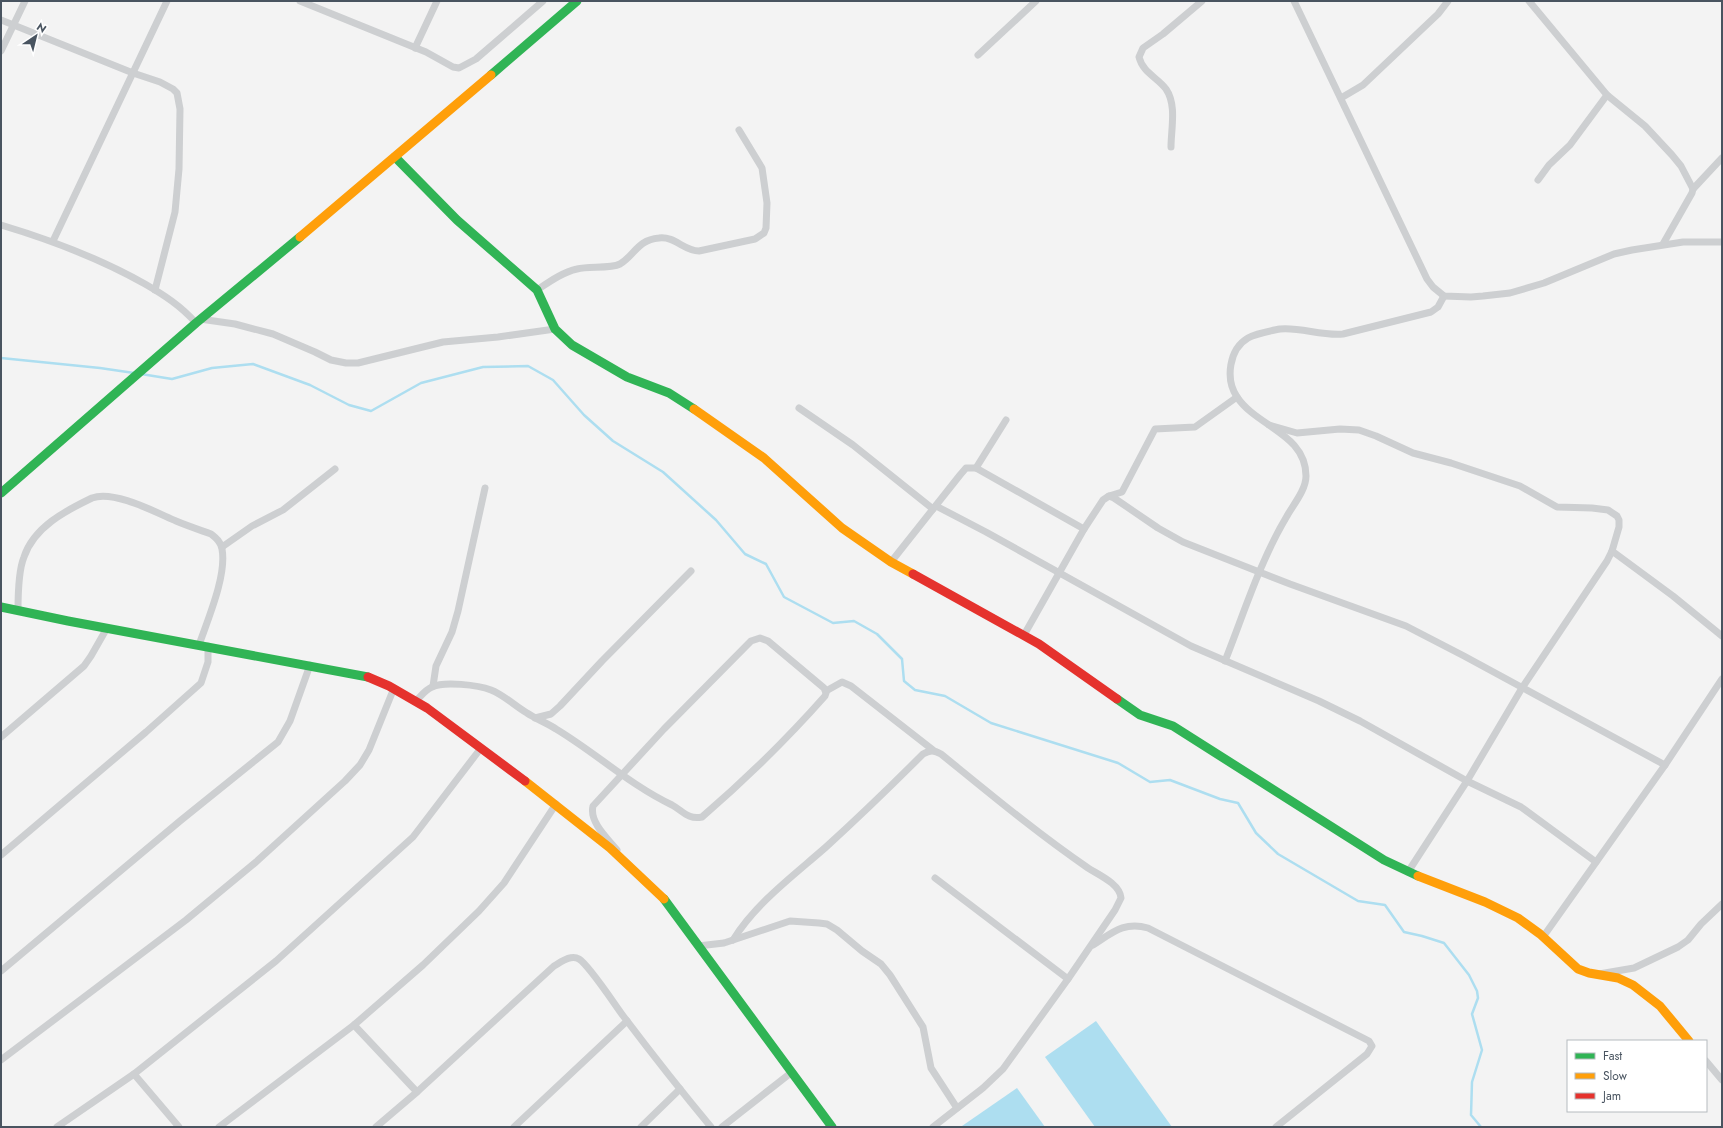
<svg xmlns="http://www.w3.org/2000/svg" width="1723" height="1128" viewBox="0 0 1723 1128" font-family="Jost,sans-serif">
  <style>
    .water { fill: #addef0 }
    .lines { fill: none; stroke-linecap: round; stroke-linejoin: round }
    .stream { stroke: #addef0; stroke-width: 2.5 }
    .street { stroke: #cdcfd1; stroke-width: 7 }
    .fast { stroke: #30b455; stroke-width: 9 }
    .slow { stroke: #ff9f0a; stroke-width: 9 }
    .jam { stroke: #e5322d; stroke-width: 9 }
  </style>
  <rect width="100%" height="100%" fill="#f3f3f3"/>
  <g class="water">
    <polygon points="1096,1021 1172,1127 1095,1127 1045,1057"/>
    <polygon points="1017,1088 1045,1127 962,1127 962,1126"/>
  </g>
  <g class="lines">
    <g class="stream">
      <polyline points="1,358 100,368 134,373"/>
      <polyline points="141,374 172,379 212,368 253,364 310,385 349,405 371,411 421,383 483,367 528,366 553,380 584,415 613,441 663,472 716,520 745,554 766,564 784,597 833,623 854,621 877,634 902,659 904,681 915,690 945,696 991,723 1118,763 1150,782 1170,780 1220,799 1238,803 1256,833 1278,854 1358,901 1385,905 1404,932 1422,936 1444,943 1469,975 1477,991 1478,998 1472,1014 1482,1050 1472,1082 1471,1115 1481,1127"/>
    </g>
    <g class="street">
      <polyline points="300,1 426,52 453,67 459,68 476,59 543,1"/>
      <polyline points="1294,1 1427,279 1433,287 1444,296 1471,297 1483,296 1510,293 1544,283 1614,254 1632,250 1683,242 1722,242"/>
      <polyline points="1529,1 1607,95 1645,126 1672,155 1681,166 1693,189"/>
      <polyline points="1,20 133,73 160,82 173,89 177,93 180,109 179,169 175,212 155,290"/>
      <polyline points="415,48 437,1"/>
      <polyline points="1,51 25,1"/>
      <polyline points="978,55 1036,1"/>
      <polyline points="1341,98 1363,85 1438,14 1448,1"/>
      <path d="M1171 147C1171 129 1177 105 1166 89 1157 77 1143 73 1139 57L1143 48 1163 34 1202 1"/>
      <polyline points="1538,180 1549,165 1570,145 1607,95"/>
      <path d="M1 225C51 240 99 258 145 284 164 295 181 306 196 323"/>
      <polyline points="53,241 167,1"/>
      <polyline points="1663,244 1692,193 1693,189 1722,158"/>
      <path d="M537 290C549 282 563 272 577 269 589 266 610 269 620 264 635 255 637 240 659 238 675 236 684 251 699 251L755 239 764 233 766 228 767 203 762 168 739 130"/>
      <polyline points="200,319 235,324 273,334 315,352 331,360 346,363 358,363 443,342 498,337 555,329"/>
      <polyline points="799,408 853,445 933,509"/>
      <polyline points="1269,425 1297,433 1340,429 1359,430 1376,436 1413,453 1451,463 1520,486 1557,507 1592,508 1608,510 1617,516 1619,520 1619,527 1612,551 1607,561 1522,688 1467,781 1408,872"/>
      <polyline points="976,468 1006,420"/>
      <polyline points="1109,496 1122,492 1155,429 1195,427 1237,397"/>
      <polyline points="936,506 986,532 1191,646 1319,701 1360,721 1467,781 1521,807 1596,862"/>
      <polyline points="222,547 252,526 283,510 335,469"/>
      <polyline points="1612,551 1673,596 1722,636"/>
      <polyline points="891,562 960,475 966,468 976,468 1084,529"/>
      <path d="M18 611C18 598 19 569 24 557 34 527 65 511 92 498 114 490 155 512 176 521 188 526 200 530 211 534 216 538 221 542 222 549 227 575 208 619 199 645"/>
      <polyline points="1024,635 1084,529 1103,500 1109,496 1114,498 1158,528 1183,542 1290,584 1406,626 1464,656 1665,765"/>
      <path d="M1225 661C1244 613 1260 561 1287 516 1293 505 1306 490 1306 476 1306 434 1257 427 1237 397 1225 379 1229 349 1248 338 1257 333 1270 331 1280 329 1301 327 1321 336 1343 334L1431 312 1438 307 1444 296"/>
      <polyline points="433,686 436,666 452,632 458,611 485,488"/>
      <polyline points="826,691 842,682 851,686 933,750"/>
      <path d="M416 701C421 696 425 690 432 687 444 681 478 685 491 690 504 695 515 706 527 713 536 719 547 723 556 729 596 753 630 785 672 805 683 811 688 820 702 817 746 779 787 739 825 696L826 693 824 688 768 641 760 638 751 641 664 729 593 806C589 822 608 839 617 850"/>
      <polyline points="535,718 551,714 560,706 602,661 691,571"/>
      <polyline points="1,737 84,666 91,656 107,628"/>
      <polyline points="1,855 146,732 201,683 208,662 208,646"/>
      <polyline points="935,878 1068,979"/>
      <polyline points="1543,937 1665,765 1722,679"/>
      <path d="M733 940C756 903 793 876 826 847 859 817 891 786 923 754 930 750 934 750 941 754 989 793 1037 833 1088 868 1099 875 1120 884 1121 898L1115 910 1068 979 1003 1069 983 1088 933 1127"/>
      <path d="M1093 945C1112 933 1124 921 1148 928L1369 1041 1372 1046 1367 1054 1276 1127"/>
      <polyline points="698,946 724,943 790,921 819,923 827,924 837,930 862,951 881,964 890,975 923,1027 931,1068 957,1108"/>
      <polyline points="1,971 180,821 278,742 290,721 310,665"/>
      <polyline points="1599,974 1634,968 1678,947 1688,940 1701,924 1722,904"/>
      <polyline points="354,1025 417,1092"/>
      <polyline points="1,1060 186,920 256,862 345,781 360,765 369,750 394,688"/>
      <polyline points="1706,1061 1722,1080"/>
      <polyline points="134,1074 179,1127"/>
      <polyline points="57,1127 134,1074 276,961 413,837 481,748"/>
      <polyline points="219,1127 354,1025 423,965 479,911 504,883 556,804"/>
      <path d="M376 1127 417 1092 554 966C561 962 571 954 579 959 589 965 615 1005 624 1017 652 1054 681 1091 711 1127"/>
      <polyline points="514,1127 627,1021"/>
      <polyline points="641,1127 680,1089"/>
      <polyline points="722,1127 792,1072"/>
    </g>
    <g class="fast">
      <polyline points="491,75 577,1"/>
      <polyline points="395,157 457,220 537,290 555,329 572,345 627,377 669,393 694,409"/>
      <polyline points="1,493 196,323 300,237"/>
      <polyline points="1,607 68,621 368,677"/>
      <polyline points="1117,699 1140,715 1173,726 1384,860 1418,876"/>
      <polyline points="664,899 832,1127"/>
    </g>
    <g class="slow">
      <polyline points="300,237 491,75"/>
      <polyline points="694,409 764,458 842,528 891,562 913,574"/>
      <polyline points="525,781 610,848 664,899"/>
      <polyline points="1418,876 1485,902 1518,918 1540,934 1578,969 1589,973 1618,978 1633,985 1660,1006 1689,1041"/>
    </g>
    <g class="jam">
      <polyline points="913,574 1039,644 1117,699"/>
      <polyline points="368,677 389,686 427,708 525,781"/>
    </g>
  </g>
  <rect width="1723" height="1128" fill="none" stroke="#495460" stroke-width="4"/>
  <rect x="1567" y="1040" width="140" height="72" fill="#ffffff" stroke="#b6bbbf"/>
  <rect x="1575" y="1053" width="20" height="6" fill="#30b455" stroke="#b6bbbf"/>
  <text x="1603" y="1060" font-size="12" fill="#495460">Fast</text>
  <rect x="1575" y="1073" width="20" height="6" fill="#ff9f0a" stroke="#b6bbbf"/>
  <text x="1603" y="1080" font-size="12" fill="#495460">Slow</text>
  <rect x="1575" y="1093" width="20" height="6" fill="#e5322d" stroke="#b6bbbf"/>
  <text x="1603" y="1100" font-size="12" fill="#495460">Jam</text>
  <g transform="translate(36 36) rotate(35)" stroke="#ffffff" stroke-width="3" paint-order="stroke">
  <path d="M0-3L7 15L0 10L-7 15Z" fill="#495460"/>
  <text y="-6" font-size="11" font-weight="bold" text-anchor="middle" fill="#495460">N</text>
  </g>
</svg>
